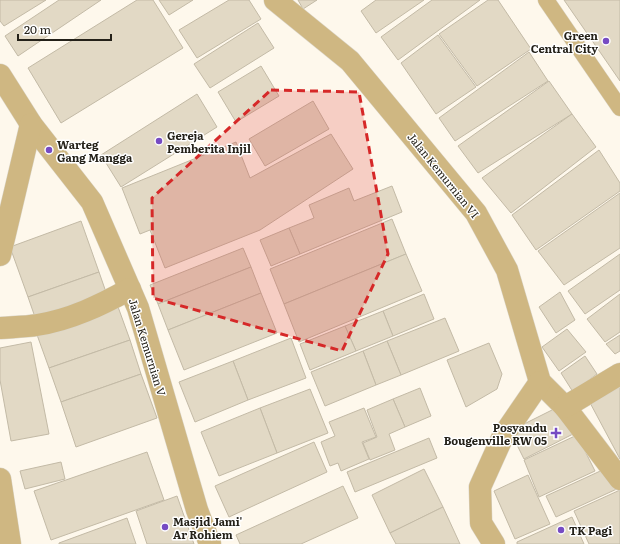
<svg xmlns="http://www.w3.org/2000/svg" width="620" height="544" viewBox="0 0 620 544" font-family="Literata,serif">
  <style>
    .building { fill: #e2d9c5; stroke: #c3baa6 }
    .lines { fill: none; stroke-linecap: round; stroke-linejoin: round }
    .lane-casing { stroke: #dbd6ca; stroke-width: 17 }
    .street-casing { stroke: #dbd6ca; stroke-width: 23 }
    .lane { stroke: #cfb782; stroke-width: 16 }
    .street { stroke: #cfb782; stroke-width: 22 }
    .marked { fill: #d62828; fill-opacity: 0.2; stroke: #d62828; stroke-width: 3; stroke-dasharray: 8 5; stroke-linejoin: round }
    .poi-dot { fill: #764bc3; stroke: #fff; stroke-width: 1.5 }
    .labels { text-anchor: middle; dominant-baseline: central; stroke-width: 3; stroke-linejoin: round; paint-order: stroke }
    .poi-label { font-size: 11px; font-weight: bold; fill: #242119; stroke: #fff; text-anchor: start }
    .street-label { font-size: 11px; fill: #242119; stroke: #fff }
  </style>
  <rect width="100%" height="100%" fill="#fef8ec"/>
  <g class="building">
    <polygon points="0,0 46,0 4,26 0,21"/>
    <polygon points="59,0 101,0 18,56 5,36"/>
    <polygon points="137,0 153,0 183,48 61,123 28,68"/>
    <polygon points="159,0 193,0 169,15"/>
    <polygon points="229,0 249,0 261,19 197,58 179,30"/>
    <polygon points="298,0 317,0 303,9"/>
    <polygon points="376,0 424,0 376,33 361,11"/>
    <polygon points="432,0 480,0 398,60 381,37"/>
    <polygon points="488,0 498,0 531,49 477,86 439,34"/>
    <polygon points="564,0 620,0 620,81"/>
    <polygon points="258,23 274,48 210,88 194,64"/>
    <polygon points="438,35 476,87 436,114 401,63"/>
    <polygon points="529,52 548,81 455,141 439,118"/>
    <polygon points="261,66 279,96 236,122 218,92"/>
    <polygon points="549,81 572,114 478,173 458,146"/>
    <polygon points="197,94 217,127 121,187 101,155"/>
    <polygon points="313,101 329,129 265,166 249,139"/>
    <polygon points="572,114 596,147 511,213 482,178"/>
    <polygon points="331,134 353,169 260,230 165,268 150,230 140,234 122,188 236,142 250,178"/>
    <polygon points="599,150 620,183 620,191 536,250 512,215"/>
    <polygon points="392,186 402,212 300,254 289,228 314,218 309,205 349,188 354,201"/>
    <polygon points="620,193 620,248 564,285 538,251"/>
    <polygon points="392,219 406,254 284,304 270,269"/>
    <polygon points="81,221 99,272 28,297 10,247"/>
    <polygon points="289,228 300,254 271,266 260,240"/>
    <polygon points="243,248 251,267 158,304 150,285"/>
    <polygon points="406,254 422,291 299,342 284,304"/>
    <polygon points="620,254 620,290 585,314 568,291"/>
    <polygon points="251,267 261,293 168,330 158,304"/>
    <polygon points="99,272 107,295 36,320 28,297"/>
    <polygon points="560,292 575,320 556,333 539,307"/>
    <polygon points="261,293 277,333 184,370 168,330"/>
    <polygon points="424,294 434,319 393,336 383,311"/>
    <polygon points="620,294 620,332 605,342 587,319"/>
    <polygon points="117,304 130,340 49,368 36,332"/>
    <polygon points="383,311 393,336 356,351 345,326"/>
    <polygon points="445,318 459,351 401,375 387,341"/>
    <polygon points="345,326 356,351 310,370 300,344"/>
    <polygon points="567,329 586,352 559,371 542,347"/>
    <polygon points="620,335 620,351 615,354 606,344"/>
    <polygon points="291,338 306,378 248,400 233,361"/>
    <polygon points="130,340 141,374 61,402 49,368"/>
    <polygon points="387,341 401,375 376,385 363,351"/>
    <polygon points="31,342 49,434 11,441 0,380 0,348"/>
    <polygon points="489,343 502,374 497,389 466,407 447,360"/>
    <polygon points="363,351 376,385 325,406 311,372"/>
    <polygon points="585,356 597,374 573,392 561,373"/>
    <polygon points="233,361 248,400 195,422 179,382"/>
    <polygon points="141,374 157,418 76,447 61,402"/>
    <polygon points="617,383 620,387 620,459 588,399"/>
    <polygon points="420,388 431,416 405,427 393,399"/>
    <polygon points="310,389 328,433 277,453 260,408"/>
    <polygon points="393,399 405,427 389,434 395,450 370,460 363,443 377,437 367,410"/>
    <polygon points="560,406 575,433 524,459 510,431"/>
    <polygon points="260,408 277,453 219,476 201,432"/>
    <polygon points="364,408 376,437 362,442 369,459 341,471 338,463 330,466 321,442 335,436 329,422"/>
    <polygon points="577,435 595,471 539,497 524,460"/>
    <polygon points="429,438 437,458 355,492 347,472"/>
    <polygon points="314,442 327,472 229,517 215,486"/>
    <polygon points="147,452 164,500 51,540 34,491"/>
    <polygon points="61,462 65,479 25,489 20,471"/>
    <polygon points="609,467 619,488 556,517 546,496"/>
    <polygon points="424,469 443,507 390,533 372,495"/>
    <polygon points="528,475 550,524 515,539 494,491"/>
    <polygon points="343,486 358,518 301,544 240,544 236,535"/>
    <polygon points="620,490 620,544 589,544 574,511"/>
    <polygon points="177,496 194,544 147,544 136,511"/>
    <polygon points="443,507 460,544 396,544 390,533"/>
    <polygon points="572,517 584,544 517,544 517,542"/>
    <polygon points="127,518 136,544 59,544 59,543"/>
  </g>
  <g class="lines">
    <g class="lane-casing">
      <polyline id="lane" points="546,0 620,108"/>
    </g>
    <g class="street-casing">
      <g id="street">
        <polyline points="275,0 350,61 476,213 507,270 540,382 565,407 620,479"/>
        <polyline points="0,75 31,124 92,202 138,308 197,510 210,544"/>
        <polyline points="0,255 31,124"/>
        <path d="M0 328C12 327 25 327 37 325 70 320 101 305 130 289"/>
        <polyline points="565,407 620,374"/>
        <polyline points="0,479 10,544"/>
        <polyline points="494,544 481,523 480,487 503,436 540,382"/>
      </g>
    </g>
    <use href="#lane" class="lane"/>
    <use href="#street" class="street"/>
  </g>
  <path class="marked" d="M271 90 359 92 388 254 342 351 153 298 152 198Z"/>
  <g class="poi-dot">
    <circle cx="606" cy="41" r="4"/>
    <circle cx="159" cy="141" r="4"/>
    <circle cx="49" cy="150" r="4"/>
    <path d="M554 427h4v4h4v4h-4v4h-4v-4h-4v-4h4z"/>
    <circle cx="165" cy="527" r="4"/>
    <circle cx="561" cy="530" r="4"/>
  </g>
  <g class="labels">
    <g class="poi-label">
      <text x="598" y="35" text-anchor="end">Green<tspan x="598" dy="13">Central City</tspan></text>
      <text x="167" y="135">Gereja<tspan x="167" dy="13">Pemberita Injil</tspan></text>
      <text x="57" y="144">Warteg<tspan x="57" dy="13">Gang Mangga</tspan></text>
      <text x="547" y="427" text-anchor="end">Posyandu<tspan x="547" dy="13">Bougenville RW 05</tspan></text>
      <text x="173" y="521">Masjid Jami'<tspan x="173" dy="13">Ar Rohiem</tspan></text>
      <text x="569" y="530">TK Pagi</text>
    </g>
    <g class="street-label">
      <text transform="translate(444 175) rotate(51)">Jalan Kemurnian VI</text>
      <text transform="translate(148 347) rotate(73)">Jalan Kemurnian V</text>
    </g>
  </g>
  <path d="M18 34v6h93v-6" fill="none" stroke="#242119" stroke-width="2"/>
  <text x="24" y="34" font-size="12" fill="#242119" stroke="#ffffff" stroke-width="3" paint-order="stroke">20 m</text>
</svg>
